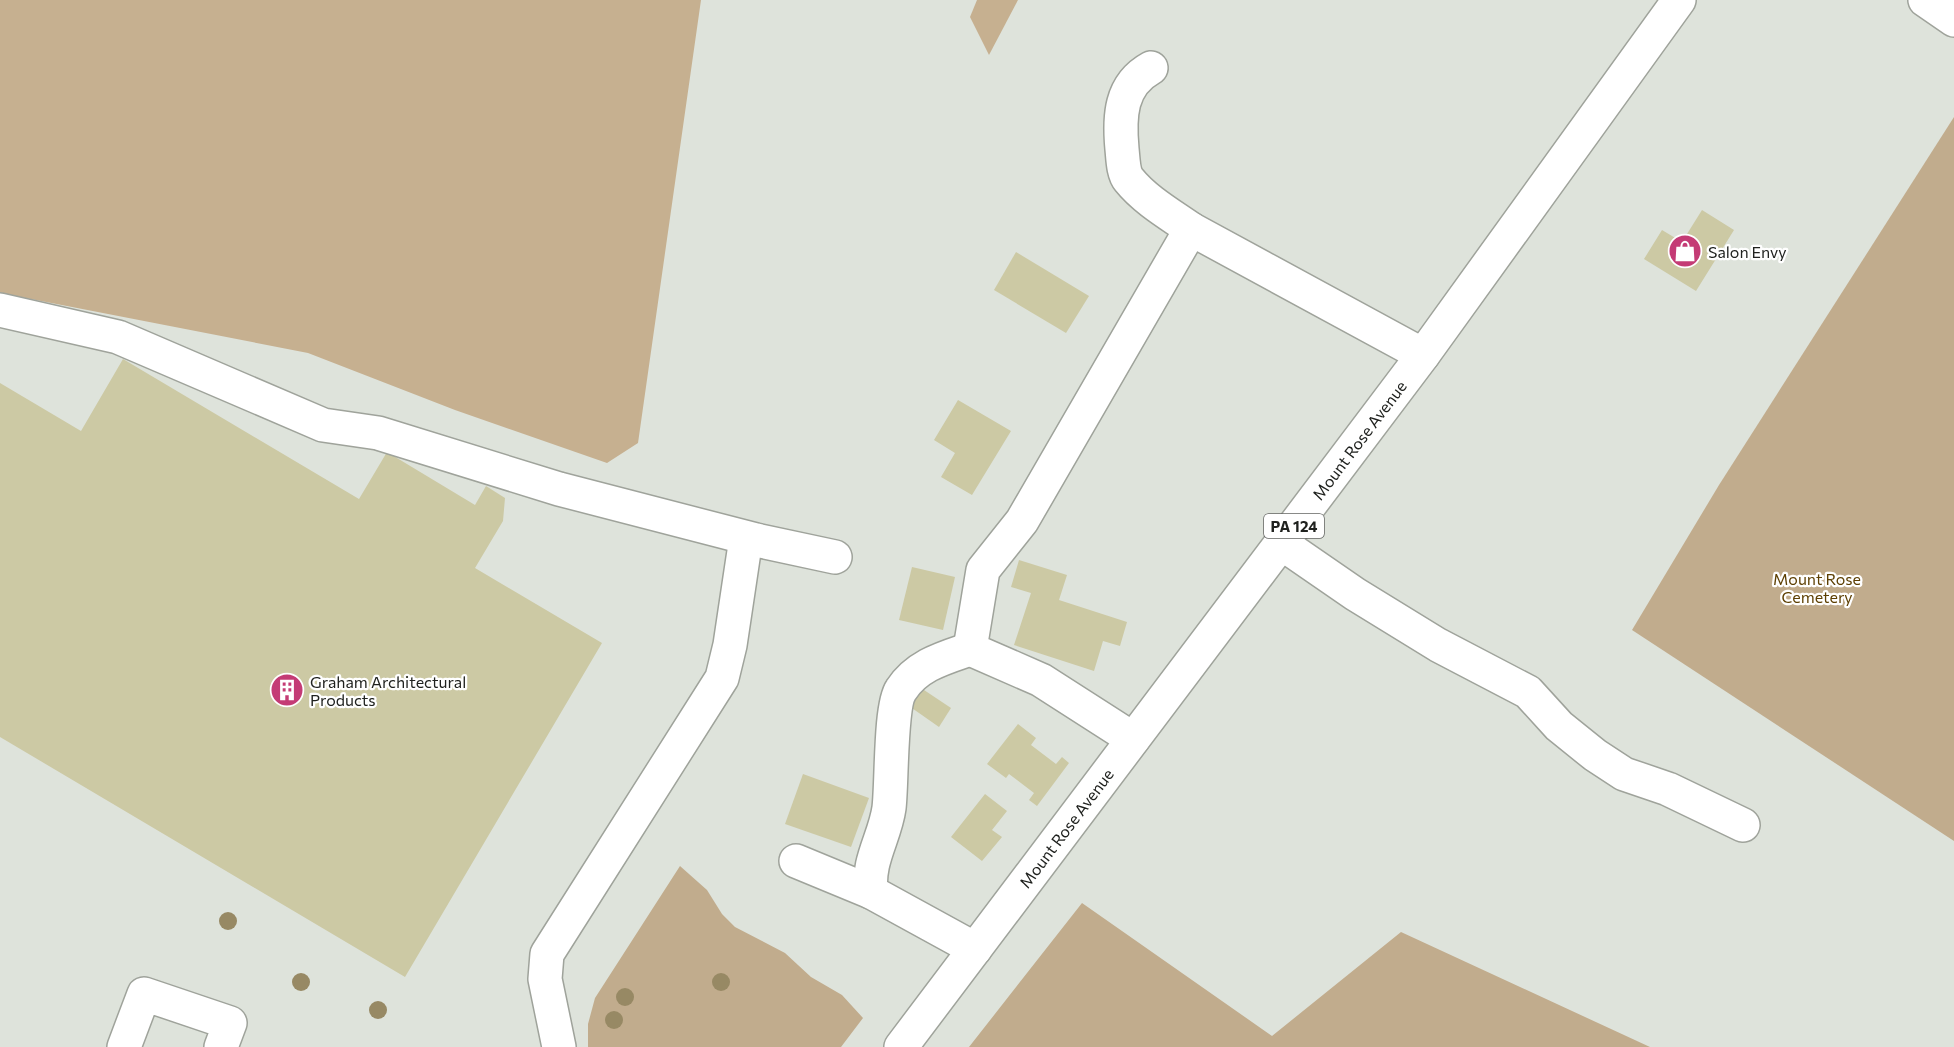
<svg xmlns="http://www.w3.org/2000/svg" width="1954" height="1047" viewBox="0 0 1954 1047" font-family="Commissioner,sans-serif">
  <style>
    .green { fill: #c1ac8d }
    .forest { fill: #c6b090 }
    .building { fill: #ccc9a4 }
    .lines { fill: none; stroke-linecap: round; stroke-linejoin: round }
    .minor-casing { stroke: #9fa39b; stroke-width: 36 }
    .major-casing { stroke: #9fa39b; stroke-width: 36 }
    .minor { stroke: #fff; stroke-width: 33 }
    .major { stroke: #fff; stroke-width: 33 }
    .tree { fill: #978964 }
    .labels { text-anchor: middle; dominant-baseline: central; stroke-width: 4.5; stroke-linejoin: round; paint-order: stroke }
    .shield { fill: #fff; stroke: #636462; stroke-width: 1.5 }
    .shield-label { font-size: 15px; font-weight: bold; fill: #20221f }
    .poi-label { font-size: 16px; fill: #20221f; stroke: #fff; text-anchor: start }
    .street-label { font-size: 16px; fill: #20221f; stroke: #fff }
    .park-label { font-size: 16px; fill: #5d3f02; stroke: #fff }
  </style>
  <rect width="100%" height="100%" fill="#dee3db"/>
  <g class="green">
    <polygon points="1954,117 1954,841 1632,630 1719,485"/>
    <polygon points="680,866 707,890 722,914 735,927 785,953 811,977 842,995 863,1018 841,1047 588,1047 588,1024 595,998"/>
    <polygon points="1082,903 1272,1036 1401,932 1650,1047 969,1047"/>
  </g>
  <g class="forest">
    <polygon points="0,0 701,0 638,443 607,463 455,410 308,353 0,293"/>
    <polygon points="977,0 1018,0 989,55 970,17"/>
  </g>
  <g class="building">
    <polygon points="1702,210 1734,230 1696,291 1644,259 1662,230 1682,242"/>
    <polygon points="1016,252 1089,296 1066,333 994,290"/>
    <polygon points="123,359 359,499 387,452 475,505 486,486 505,498 503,521 475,568 602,643 405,977 0,737 0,383 81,431"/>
    <polygon points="958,400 1011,431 972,495 941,477 955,453 934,440"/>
    <polygon points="1019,560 1067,575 1059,600 1127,622 1120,646 1103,641 1094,671 1014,645 1031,593 1011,587"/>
    <polygon points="912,567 955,577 943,630 899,620"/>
    <polygon points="921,688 951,708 939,727 909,706"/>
    <polygon points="1018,724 1036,738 1031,745 1056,764 1062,757 1069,763 1037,806 1029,800 1034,793 1009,774 1006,778 987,764"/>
    <polygon points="803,774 869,798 851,847 785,824"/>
    <polygon points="985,794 1007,811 992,830 1002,837 982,861 951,837"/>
  </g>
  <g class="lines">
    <g class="minor-casing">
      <g id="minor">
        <polyline points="1925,0 1954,20"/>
        <path d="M1151 68C1120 85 1119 117 1122 149 1123 158 1123 173 1129 180 1145 200 1171 215 1191 229"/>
        <polyline points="0,310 118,337 323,425 378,433 559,489 756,540 835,557"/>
        <polyline points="1281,543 1355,594 1438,645 1528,692 1559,726 1595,755 1624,774 1668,789 1743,825"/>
        <path d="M970 649C944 658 917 665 901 690 890 706 892 784 889 808 885 837 867 861 871 892L975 949"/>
        <polyline points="1133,739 1041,680 970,649 983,570 1022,521 1191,229 1423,355"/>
        <polyline points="796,861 871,892"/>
        <polyline points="124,1047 144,994 230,1023 221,1047"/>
        <polyline points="559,1047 545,979 547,954 722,678 730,645 746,538"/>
      </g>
    </g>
    <g class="major-casing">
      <polyline id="major" points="901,1047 1423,355 1679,0"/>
    </g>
    <use href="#minor" class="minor"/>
    <use href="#major" class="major"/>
  </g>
  <g class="tree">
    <circle cx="228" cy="921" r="9"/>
    <circle cx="301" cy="982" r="9"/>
    <circle cx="721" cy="982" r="9"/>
    <circle cx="625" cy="997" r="9"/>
    <circle cx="378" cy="1010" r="9"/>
    <circle cx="614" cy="1020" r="9"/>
  </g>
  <defs>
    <g id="shop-disc" transform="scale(1.725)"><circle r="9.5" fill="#c43b75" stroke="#fff"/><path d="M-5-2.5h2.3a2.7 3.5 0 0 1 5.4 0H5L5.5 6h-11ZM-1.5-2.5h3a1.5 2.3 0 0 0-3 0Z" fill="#fff"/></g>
    <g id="building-disc" transform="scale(1.725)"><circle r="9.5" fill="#c43b75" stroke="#fff"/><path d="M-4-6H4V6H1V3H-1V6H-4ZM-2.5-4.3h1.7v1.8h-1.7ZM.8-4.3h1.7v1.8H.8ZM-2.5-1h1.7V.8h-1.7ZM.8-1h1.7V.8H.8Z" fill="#fff"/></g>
  </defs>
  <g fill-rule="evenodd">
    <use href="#shop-disc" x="1685" y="251"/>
    <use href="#building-disc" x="287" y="690"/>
  </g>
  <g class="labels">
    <rect class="shield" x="1264" y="514" width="60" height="24" rx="4.5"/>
    <g class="shield-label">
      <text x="1294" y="526">PA 124</text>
    </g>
    <g class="poi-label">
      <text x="1708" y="251">Salon Envy</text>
      <text x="310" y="681">Graham Architectural<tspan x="310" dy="18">Products</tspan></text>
    </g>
    <g class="street-label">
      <text transform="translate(1359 440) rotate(-53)">Mount Rose Avenue</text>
      <text transform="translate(1066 828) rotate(-53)">Mount Rose Avenue</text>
    </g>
    <g class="park-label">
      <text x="1817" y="578">Mount Rose<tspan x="1817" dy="18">Cemetery</tspan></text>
    </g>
  </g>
</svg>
